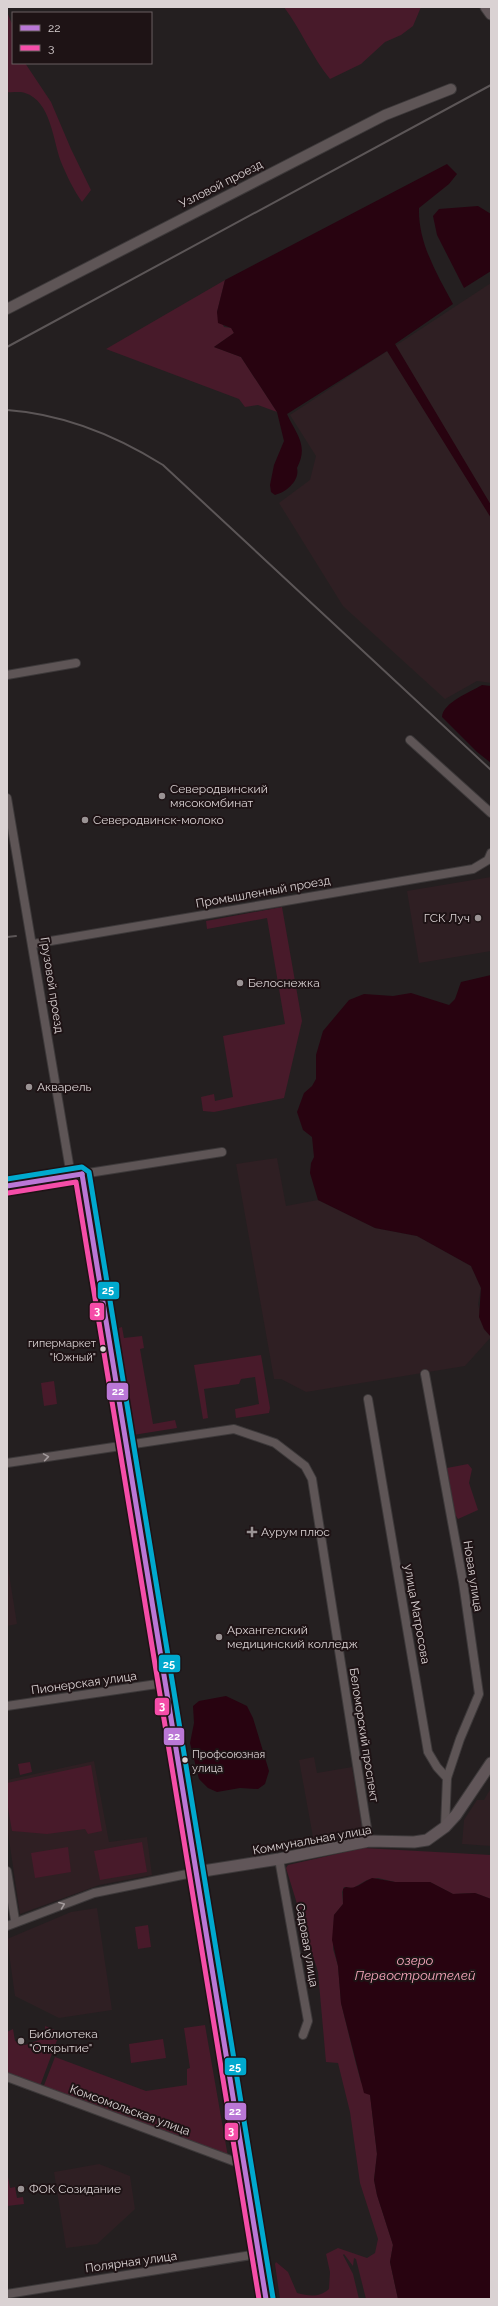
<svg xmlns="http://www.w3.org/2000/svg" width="498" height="2306" viewBox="0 0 498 2306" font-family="Raleway,sans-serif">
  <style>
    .built { fill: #2f1f23 }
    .green { fill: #481a2a }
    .water { fill: #280310 }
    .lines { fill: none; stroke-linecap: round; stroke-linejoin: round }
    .minor-casing { stroke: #3d393a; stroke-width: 10 }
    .tertiary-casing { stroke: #3d393a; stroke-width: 12 }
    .secondary-casing { stroke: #3d393a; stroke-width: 13 }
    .minor { stroke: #5e5556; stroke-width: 8 }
    .tertiary { stroke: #5e5556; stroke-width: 10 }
    .secondary { stroke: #615659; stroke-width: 11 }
    .rail { stroke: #5c5657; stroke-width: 2 }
    .bus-1-casing { stroke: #1e1315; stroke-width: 8 }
    .bus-2-casing { stroke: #1e1315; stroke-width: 8 }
    .bus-3-casing { stroke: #1e1315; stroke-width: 8 }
    .bus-1 { stroke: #ba77d6; stroke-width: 5 }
    .bus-2 { stroke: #f54da8; stroke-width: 5 }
    .bus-3 { stroke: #00a9ce; stroke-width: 5 }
    .oneway { stroke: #a29a9b }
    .poi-dot { fill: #9a9394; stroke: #1e1315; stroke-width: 1.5 }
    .bus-dot { fill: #dad2d3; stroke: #1e1315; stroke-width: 1.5 }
    .labels { text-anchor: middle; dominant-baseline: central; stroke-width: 4; stroke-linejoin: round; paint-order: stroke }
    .bus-label { font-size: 11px; fill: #dad2d3; stroke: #1e1315; text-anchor: end }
    .street-label { font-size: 12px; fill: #dad2d3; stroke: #1e1315 }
    .poi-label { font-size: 12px; fill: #dad2d3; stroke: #1e1315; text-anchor: start }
    .water-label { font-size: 13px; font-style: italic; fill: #f8a8bd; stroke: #1e1315 }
    .line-badge { stroke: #1e1315; stroke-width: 1.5 }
    .badge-label { font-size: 11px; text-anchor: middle; font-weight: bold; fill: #fff }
  </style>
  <rect width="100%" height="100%" fill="#241f20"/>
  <g class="built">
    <polygon points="491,283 491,683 477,681 445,699 343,606 279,503 310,480 316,456 290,415"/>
    <polygon points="491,877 491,951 419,963 407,891"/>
    <polygon points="277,1158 286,1206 318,1200 375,1228 417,1236 471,1266 481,1288 478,1304 484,1329 491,1337 465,1366 306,1392 281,1379 274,1379 236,1164"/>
    <polygon points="7,1561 17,1624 7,1626"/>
    <polygon points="314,1757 317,1773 352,1767 362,1826 358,1834 316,1842 313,1837 299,1760"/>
    <polygon points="94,1761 109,1842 147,1837 152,1875 99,1885 20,1914 7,1826 7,1780"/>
    <polygon points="491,1788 491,1846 462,1844 464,1820 477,1800 484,1800"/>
    <polygon points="97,1908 112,2010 59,2018 15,1996 7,1939 71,1912"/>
    <polygon points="99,2164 130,2176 135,2209 97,2244 66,2248 54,2172"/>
  </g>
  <g class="green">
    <path d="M284 7H421L413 26 401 35 385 42 361 64 330 79C312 57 301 30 284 7Z"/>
    <path d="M7 12 13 26V63H25L51 102 71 149 91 190 82 202C73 189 67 176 61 162 53 141 51 101 25 93 20 91 13 93 7 92Z"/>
    <polygon points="225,280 217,312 224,327 232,328 234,333 214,347 241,357 277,412 258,405 245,407 239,399 106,349"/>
    <polygon points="282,907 302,1021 284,1098 214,1112 203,1111 201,1097 214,1094 215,1101 233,1097 223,1036 285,1024 267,918 207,929 206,921"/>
    <polygon points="122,1327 124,1338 142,1336 144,1348 140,1349 153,1424 175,1420 177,1428 133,1435 120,1361 119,1328"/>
    <polygon points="261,1355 270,1408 269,1413 236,1418 235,1409 259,1404 255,1377 241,1379 239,1384 204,1389 208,1418 203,1419 194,1365"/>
    <polygon points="54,1381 57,1404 44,1406 41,1383"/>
    <polygon points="468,1464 472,1469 469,1483 478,1510 458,1519 454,1513 447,1468"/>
    <polygon points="30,1762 32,1772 20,1775 18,1764"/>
    <polygon points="91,1765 102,1831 88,1834 85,1829 47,1834 12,1831 7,1802 7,1783"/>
    <polygon points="142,1842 147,1872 100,1880 94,1851"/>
    <polygon points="68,1847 71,1872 35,1878 31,1853"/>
    <path d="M363 1848 491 1855V1899L475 1893 453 1894 430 1882H395L378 1878 367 1880 353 1888 344 1887 342 1892 343 1904 334 1915 333 1949 338 1966 341 2003 356 2064 361 2082 370 2094 377 2154 374 2180 377 2195 393 2245 390 2262 398 2299H366L356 2259 354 2258 353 2266 344 2254 343 2255 353 2274 359 2299H280L275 2264 276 2262 288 2272 297 2293C309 2296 319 2298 329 2289L330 2272 326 2254 338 2248 367 2258 375 2253 378 2239 360 2183 350 2112 338 2063 326 2062 318 1972 286 1868 288 1865Z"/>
    <polygon points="148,1925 151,1947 138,1949 135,1927"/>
    <polygon points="205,2025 228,2157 43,2088 55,2057 146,2091 187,2085 187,2069 190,2068 184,2028"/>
    <polygon points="45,2026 60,2032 40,2086 7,2074 7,2032 13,2029 15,2041 25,2045 45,2038"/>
    <polygon points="163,2039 166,2058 131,2063 129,2044"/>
    <polygon points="7,2171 10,2188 15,2187 17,2198 23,2197 24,2204 7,2206"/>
  </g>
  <g class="water">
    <path d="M447 164 457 174 449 184 419 208C418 243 437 274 453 304L395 344 491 505V518L387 351 287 414C296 434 309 445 297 468 300 480 287 492 275 495L271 492 270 485 274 465 284 441 277 412 241 357 214 347 234 333 231 328 218 323 217 312 225 280Z"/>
    <polygon points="478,206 491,214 491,271 464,288 437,235 433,216 439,209"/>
    <path d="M482 685 491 686V763L477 752 442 717C443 702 471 692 482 685Z"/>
    <polygon points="491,975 491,1337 484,1329 479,1317 481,1288 471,1266 417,1236 375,1228 318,1200 310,1173 311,1163 314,1157 312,1137 303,1130 297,1112 304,1093 312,1086 316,1079 316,1055 323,1031 349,1000 364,994 393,996 411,993 449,1005 455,999 461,982"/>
    <polygon points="226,1696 247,1706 253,1718 269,1771 265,1784 258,1789 240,1788 217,1792 208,1788 199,1779 190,1743 194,1723 193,1706 199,1701"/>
    <path d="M372 1878 395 1882H430L453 1894 475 1893 491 1899V2299H398L390 2262 393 2245 377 2195 374 2180 377 2154 370 2095 364 2093 341 2003 338 1966 332 1940 334 1915 343 1904V1889L346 1887C357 1890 362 1882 372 1878Z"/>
  </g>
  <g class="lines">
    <g class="minor-casing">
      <g id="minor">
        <polyline points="7,675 76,663"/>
        <polyline points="410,740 491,813"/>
        <polyline points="7,798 71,1176"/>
        <polyline points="33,944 473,869 488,860 491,853"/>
        <polyline points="82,1174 222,1152"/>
        <polyline points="425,1374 463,1582 479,1694 460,1739 447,1778 445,1827"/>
        <polyline points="368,1399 428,1752 437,1767 447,1778"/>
        <polyline points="7,1463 234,1429 275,1443 305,1466 312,1479 369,1841"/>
        <polyline points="7,1706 164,1683"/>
        <polyline points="279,1859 308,2021 303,2035"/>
        <polyline points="7,1871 15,1920"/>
        <polyline points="7,1926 94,1893 197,1872"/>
        <polyline points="7,2077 244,2165"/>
        <polyline points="7,2294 258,2254"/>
      </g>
    </g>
    <g class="tertiary-casing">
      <polyline id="tertiary" points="7,309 385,115 451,89"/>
    </g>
    <g class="secondary-casing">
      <g id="secondary">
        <polyline points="486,7 491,14"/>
        <polyline points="7,1186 82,1174 266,2299"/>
        <polyline points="197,1872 279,1859 369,1841 414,1842 427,1840 445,1827 456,1815 491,1763"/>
      </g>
    </g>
    <use href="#minor" class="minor"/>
    <use href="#tertiary" class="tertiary"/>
    <use href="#secondary" class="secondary"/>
    <g class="rail">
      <polyline points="7,347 491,85"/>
      <path d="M7 410C64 414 115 435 163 465L491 770"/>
      <polyline points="7,937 16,936"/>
    </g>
    <g class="bus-1-casing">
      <g id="bus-1">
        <polyline points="82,1174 266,2299"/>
        <polyline points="7,1186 82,1174"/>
      </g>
    </g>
    <g class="bus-2-casing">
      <polyline id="bus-2" points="8,1193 76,1182 259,2299"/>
    </g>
    <g class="bus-3-casing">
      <polyline id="bus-3" points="7,1179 82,1167 89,1172 273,2298"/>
    </g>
    <use href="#bus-1" class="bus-1"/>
    <use href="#bus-2" class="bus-2"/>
    <use href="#bus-3" class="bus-3"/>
  </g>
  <defs><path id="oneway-chevron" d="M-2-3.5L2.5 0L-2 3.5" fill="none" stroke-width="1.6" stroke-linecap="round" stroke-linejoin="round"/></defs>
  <g class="oneway">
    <use href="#oneway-chevron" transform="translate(46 1457) rotate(-9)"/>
    <use href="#oneway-chevron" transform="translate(62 1905) rotate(-21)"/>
  </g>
  <g class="poi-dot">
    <circle cx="162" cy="796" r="4"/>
    <circle cx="85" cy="820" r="4"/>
    <circle cx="478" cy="918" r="4"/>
    <circle cx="240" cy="983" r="4"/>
    <circle cx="29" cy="1087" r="4"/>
    <path d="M250 1526h4v4h4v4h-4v4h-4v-4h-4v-4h4z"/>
    <circle cx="219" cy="1637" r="4"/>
    <circle cx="21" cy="2041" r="4"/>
    <circle cx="21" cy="2189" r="4"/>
  </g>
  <g class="bus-dot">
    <circle cx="103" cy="1349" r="3.5"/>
    <circle cx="185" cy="1760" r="3.5"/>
  </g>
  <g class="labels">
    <g class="bus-label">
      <text x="96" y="1343">гипермаркет<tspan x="96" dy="14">"Южный"</tspan></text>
      <text x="192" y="1754" text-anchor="start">Профсоюзная<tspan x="192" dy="14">улица</tspan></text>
    </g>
    <g class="street-label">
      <text transform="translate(221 184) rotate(-27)">Узловой проезд</text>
      <text transform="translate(263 892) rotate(-10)">Промышленный проезд</text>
      <text transform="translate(52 985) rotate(81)">Грузовой проезд</text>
      <text transform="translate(473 1576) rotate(81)">Новая улица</text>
      <text transform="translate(417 1614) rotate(80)">улица Матросова</text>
      <text transform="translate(84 1683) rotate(-8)">Пионерская улица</text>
      <text transform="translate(364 1735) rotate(81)">Беломорский проспект</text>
      <text transform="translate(312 1840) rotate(-10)">Коммунальная улица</text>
      <text transform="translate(307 1945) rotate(80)">Садовая улица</text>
      <text transform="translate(130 2110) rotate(20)">Комсомольская улица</text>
      <text transform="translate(131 2262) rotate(-8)">Полярная улица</text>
    </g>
    <g class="poi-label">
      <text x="170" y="789">Северодвинский<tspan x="170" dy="14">мясокомбинат</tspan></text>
      <text x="93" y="820">Северодвинск-молоко</text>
      <text x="470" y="918" text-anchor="end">ГСК Луч</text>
      <text x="248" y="983">Белоснежка</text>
      <text x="37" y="1087">Акварель</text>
      <text x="261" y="1532">Аурум плюс</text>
      <text x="227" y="1630">Архангелский<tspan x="227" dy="14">медицинский колледж</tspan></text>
      <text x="29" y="2034">Библиотека<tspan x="29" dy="14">"Открытие"</tspan></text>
      <text x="29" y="2189">ФОК Созидание</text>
    </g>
    <g class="water-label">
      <text x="415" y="1960">озеро<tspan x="415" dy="15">Первостроителей</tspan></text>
    </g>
  </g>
  <g class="line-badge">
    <rect x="97" y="1281" width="23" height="19" rx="4" fill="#00a9ce"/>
    <rect x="89" y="1302" width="16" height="19" rx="4" fill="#f54da8"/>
    <rect x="106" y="1382" width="23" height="19" rx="4" fill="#ba77d6"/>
    <rect x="158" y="1654" width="23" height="19" rx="4" fill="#00a9ce"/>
    <rect x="154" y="1697" width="16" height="19" rx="4" fill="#f54da8"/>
    <rect x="163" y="1727" width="22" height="19" rx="4" fill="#ba77d6"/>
    <rect x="224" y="2057" width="23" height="19" rx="4" fill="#00a9ce"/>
    <rect x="224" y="2102" width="23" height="19" rx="4" fill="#ba77d6"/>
    <rect x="224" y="2122" width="15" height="19" rx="4" fill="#f54da8"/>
  </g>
  <g class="badge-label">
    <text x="108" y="1294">25</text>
    <text x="97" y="1315">3</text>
    <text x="118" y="1395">22</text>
    <text x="169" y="1668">25</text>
    <text x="162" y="1710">3</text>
    <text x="174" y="1740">22</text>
    <text x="235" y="2071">25</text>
    <text x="235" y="2115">22</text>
    <text x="231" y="2135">3</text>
  </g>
  <rect width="498" height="2306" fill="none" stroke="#dad2d3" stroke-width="16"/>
  <rect x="12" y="12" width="140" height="52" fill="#1e1315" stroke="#695f61"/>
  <rect x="20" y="25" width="20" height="6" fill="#ba77d6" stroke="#695f61"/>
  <text x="48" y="32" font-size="12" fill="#dad2d3">22</text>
  <rect x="20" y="45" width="20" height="6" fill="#f54da8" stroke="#695f61"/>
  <text x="48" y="52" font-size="12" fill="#dad2d3">3</text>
</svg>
